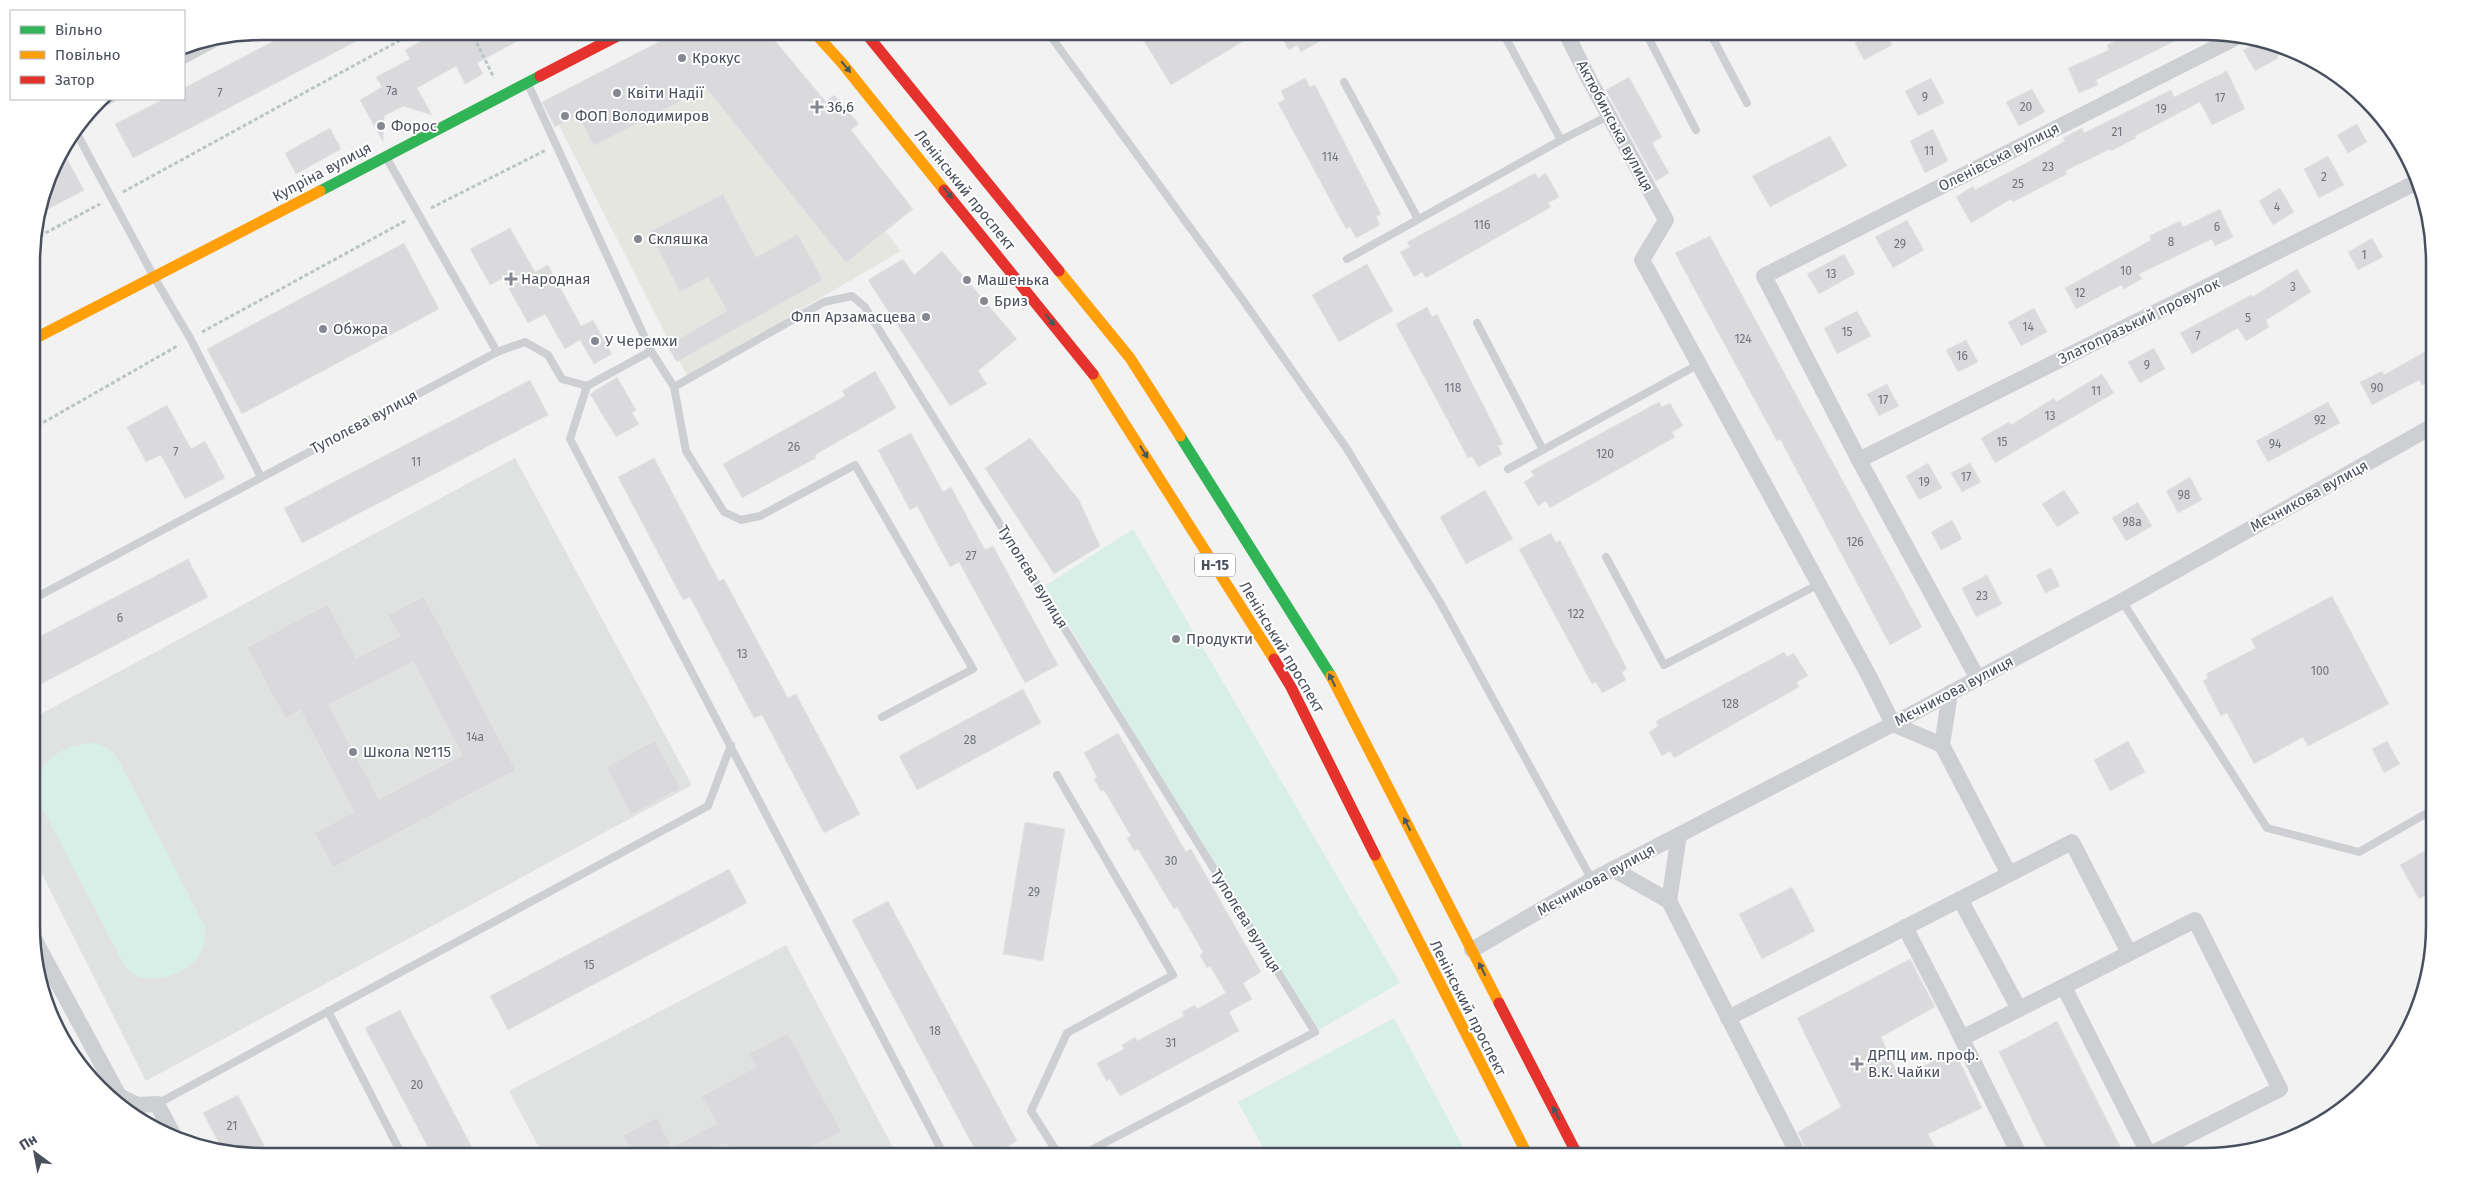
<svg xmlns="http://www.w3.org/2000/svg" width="2466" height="1188" viewBox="0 0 2466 1188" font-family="'Fira Sans',sans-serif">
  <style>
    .commercial { fill: #e6e6e0 }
    .education { fill: #e0e1e1 }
    .green { fill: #d8efe7 }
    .building { fill: #dadadc; stroke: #e3e4e5; fill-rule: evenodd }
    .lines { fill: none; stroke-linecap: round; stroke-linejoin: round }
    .path { stroke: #bcc5c5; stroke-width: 3; stroke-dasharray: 4 2.5; stroke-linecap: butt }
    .lane { stroke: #cecfd2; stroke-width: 8 }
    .street { stroke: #cecfd2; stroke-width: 16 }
    .fast { stroke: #30b455; stroke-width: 11 }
    .slow { stroke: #ff9f0a; stroke-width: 11 }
    .jam { stroke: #e5322d; stroke-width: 11 }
    .oneway { fill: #47595c }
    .poi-dot { fill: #858891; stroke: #fff; stroke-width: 2 }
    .labels { text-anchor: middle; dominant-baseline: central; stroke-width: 4; stroke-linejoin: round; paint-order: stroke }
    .number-label { font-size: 12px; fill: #70737e }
    .shield { fill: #fff; stroke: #80848e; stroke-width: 1 }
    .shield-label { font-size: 14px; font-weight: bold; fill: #4a4f5d }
    .poi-label { font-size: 15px; fill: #4a4f5d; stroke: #fff; text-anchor: start }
    .street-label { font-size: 15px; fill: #4a4f5d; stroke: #fff }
    .rim { fill: none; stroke: #4a4f5d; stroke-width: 2.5 }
  </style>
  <rect width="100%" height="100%" fill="#f2f2f2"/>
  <polygon class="commercial" points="729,31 901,251 687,376 552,112"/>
  <g class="education">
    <polygon points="515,458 692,785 146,1081 33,856 33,718"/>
    <polygon points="786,945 898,1157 544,1157 509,1091"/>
  </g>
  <g class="green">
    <polygon points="1133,529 1400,983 1315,1032 1045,586"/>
    <path d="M96 743 109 749 117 757 205 926C205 937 205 950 197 959 183 974 158 982 139 977 134 975 129 969 124 965L37 798C33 761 62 744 96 743Z"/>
    <polygon points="1394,1018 1468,1156 1268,1157 1238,1102"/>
  </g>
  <g class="building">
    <polygon points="293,31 376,31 133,158 115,124 164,99 184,99 184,88"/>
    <polygon points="439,31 536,31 477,63 483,74 465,84 456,66 417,88 432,115 403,106 384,116 383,142 360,100 382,87 376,77 410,59 405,50"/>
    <polygon points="680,31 767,31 826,102 834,95 859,124 851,130 913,209 846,263 706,88 594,146 578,115 555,127 542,102"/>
    <polygon points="1138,31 1260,31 1171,85"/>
    <polygon points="1278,31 1338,31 1301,52 1297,45 1289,50"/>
    <polygon points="1878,31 1885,31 1892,45 1864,60 1855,43"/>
    <polygon points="2136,31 2195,31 2096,80 2098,85 2079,93 2068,68 2109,50 2107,45"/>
    <polygon points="2256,43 2278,48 2278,58 2255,71 2243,50"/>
    <polygon points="2227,71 2245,109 2212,125 2200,102 2135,136 2136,138 2111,151 2110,149 2065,171 2067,174 2013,202 2011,199 1971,223 1956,197 1973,186 1975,190 2030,161 2065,141 2063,138 2082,128 2084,133 2171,90 2174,97"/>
    <polygon points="1629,77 1662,137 1652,143 1669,173 1656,181 1606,90"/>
    <polygon points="1305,78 1310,87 1315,85 1381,214 1376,217 1380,225 1356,238 1350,227 1346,229 1278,103 1285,99 1281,91"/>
    <polygon points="1931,78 1944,103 1918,116 1905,91"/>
    <polygon points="2032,89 2045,112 2019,126 2006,102"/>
    <polygon points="2357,124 2367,142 2348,153 2337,135"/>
    <polygon points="330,128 341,149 296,174 285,153"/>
    <polygon points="1933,129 1948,161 1925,173 1910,141"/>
    <polygon points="1830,136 1847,166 1770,207 1752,176"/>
    <polygon points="62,150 84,190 41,213 55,159"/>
    <polygon points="2328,156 2344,185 2319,198 2304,169"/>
    <polygon points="1535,173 1538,178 1546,173 1559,197 1548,203 1551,207 1426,278 1422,272 1414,277 1400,252 1410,247 1407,242"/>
    <polygon points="2280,188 2294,212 2273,225 2259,201"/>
    <polygon points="723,194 756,257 798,234 823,280 677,362 667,346 727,311 708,277 680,292 649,232"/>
    <polygon points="2220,209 2233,237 2215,246 2212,239 2139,274 2142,279 2124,289 2121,285 2076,309 2065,288 2151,240 2149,236 2180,221 2183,227"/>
    <polygon points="1907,220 1924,250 1893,268 1875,237"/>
    <polygon points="510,228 535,272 548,265 581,326 593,320 612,354 594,364 580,340 565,349 545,314 528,323 503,278 490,285 470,249"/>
    <polygon points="1710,236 1922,627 1890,645 1780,439 1777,441 1675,253"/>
    <polygon points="2372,238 2383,257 2358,270 2348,252"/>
    <polygon points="404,243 439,309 242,414 207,349"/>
    <polygon points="942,251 1017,339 978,371 987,384 950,406 868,280 903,259 914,275"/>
    <polygon points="1844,254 1855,274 1819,294 1807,274"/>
    <polygon points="1367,264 1393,311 1339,342 1312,295"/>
    <polygon points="2297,269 2311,292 2266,320 2269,327 2246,341 2238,328 2192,354 2180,333 2251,295 2252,297"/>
    <polygon points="1427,307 1432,317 1437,314 1503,444 1498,446 1502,454 1478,467 1472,456 1468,458 1396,324"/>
    <polygon points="2034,308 2047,332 2021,346 2008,322"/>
    <polygon points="1857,311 1871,336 1837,354 1824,328"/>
    <polygon points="1966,340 1978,362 1958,372 1946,350"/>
    <polygon points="2433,347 2433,379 2422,385 2419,380 2372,405 2360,382 2382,371 2384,375"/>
    <polygon points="2154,348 2165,369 2140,383 2128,362"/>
    <polygon points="875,371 896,408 815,455 816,458 742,498 723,464 845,396 842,391"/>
    <polygon points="2102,374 2114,393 1995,463 1981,438 2009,422 2011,425 2054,398 2056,402"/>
    <polygon points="617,377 636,410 632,413 639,424 616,437 590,394"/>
    <polygon points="530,380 548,415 302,543 284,508"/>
    <polygon points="1887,384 1899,406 1879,416 1867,394"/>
    <polygon points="1659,402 1662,407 1670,403 1683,426 1672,432 1675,437 1550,508 1546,501 1538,506 1524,482 1534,476 1531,471"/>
    <polygon points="2328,402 2340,423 2268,462 2256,441"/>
    <polygon points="167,405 191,449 205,441 225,478 185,499 161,455 146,462 127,427"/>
    <polygon points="911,433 943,492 951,487 985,550 993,546 1058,665 1025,683 959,562 950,567 917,506 910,510 878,450"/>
    <polygon points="1030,438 1079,500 1100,546 1054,574 985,468"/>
    <polygon points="654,458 719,581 724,579 788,698 796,694 860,814 824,833 762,715 754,718 690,597 683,600 618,477"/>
    <polygon points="1928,463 1942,488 1919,500 1906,476"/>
    <polygon points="1970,463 1981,482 1962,492 1951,473"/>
    <polygon points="2190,477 2202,500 2178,513 2166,491"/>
    <polygon points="1485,490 1513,539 1466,564 1440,517"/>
    <polygon points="2064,490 2079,513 2057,527 2042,504"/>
    <polygon points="2138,502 2152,526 2126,541 2112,518"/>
    <polygon points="1952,520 1962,539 1941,550 1931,532"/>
    <polygon points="1551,533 1556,543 1560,540 1627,669 1622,672 1626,680 1602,693 1596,682 1592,684 1519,549"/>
    <polygon points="188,559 208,597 33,688 33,640"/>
    <polygon points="2051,568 2060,586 2045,593 2036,575"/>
    <polygon points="1987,575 2002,604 1976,617 1962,588"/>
    <path d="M424 596 516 770 333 868 314 833 354 812 300 710 285 719 247 647 328 604 356 658 400 636 388 615ZM413 662 462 755 379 799 329 705Z"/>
    <polygon points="2332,596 2389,704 2308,746 2303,737 2254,764 2227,713 2221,716 2203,681 2208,678 2206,674 2256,648 2251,639"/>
    <polygon points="1784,652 1787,657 1794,653 1808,676 1797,682 1799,687 1674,758 1670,751 1662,756 1649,732 1658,726 1656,721"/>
    <polygon points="1023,689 1041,723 917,790 899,756"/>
    <polygon points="1118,733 1186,852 1191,849 1261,972 1243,983 1252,999 1229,1012 1239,1031 1120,1096 1110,1079 1106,1081 1097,1063 1124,1049 1122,1045 1135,1037 1137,1041 1184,1016 1182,1012 1195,1005 1197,1009 1226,993 1210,966 1207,968 1200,955 1203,952 1177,907 1174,909 1138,849 1134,851 1127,838 1131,836 1104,790 1101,791 1094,779 1097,777 1084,753"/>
    <polygon points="655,740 681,788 631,815 606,767"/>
    <polygon points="2128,741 2145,772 2110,791 2094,760"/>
    <polygon points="2387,741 2400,764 2384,773 2372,749"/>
    <polygon points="1025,822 1065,829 1043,961 1003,954"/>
    <polygon points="2435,845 2435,890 2419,899 2400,865"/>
    <polygon points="729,869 747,903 508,1030 490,996"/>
    <polygon points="1792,887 1815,931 1762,959 1739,914"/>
    <polygon points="888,901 1017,1141 989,1157 979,1157 852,920"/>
    <polygon points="1910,959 1935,1007 1881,1037 1900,1079 1954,1050 1982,1108 1928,1134 1940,1156 1809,1156 1798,1132 1841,1107 1797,1018"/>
    <polygon points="400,1010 477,1157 433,1157 411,1115 365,1028"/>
    <polygon points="2057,1021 2123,1152 2115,1156 2050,1156 1999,1052"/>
    <polygon points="788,1033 842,1132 790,1157 733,1157 726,1143 701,1157 634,1157 623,1135 657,1117 672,1147 717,1123 701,1096 756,1067 748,1054"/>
    <polygon points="238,1095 270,1157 221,1147 203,1113"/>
  </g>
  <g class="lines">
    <g class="path">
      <polyline points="471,31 494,78"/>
      <polyline points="123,192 417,31"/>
      <polyline points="431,208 546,150"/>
      <polyline points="34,239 100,204"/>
      <polyline points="202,332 407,220"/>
      <polyline points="32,429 179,345"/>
    </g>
    <g class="lane">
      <polyline points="1047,31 1245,303 1347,449 1441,604 1592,880"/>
      <polyline points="1645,31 1696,130"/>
      <polyline points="1709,31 1747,103"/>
      <polyline points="184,60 223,39"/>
      <polyline points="1344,82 1418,219"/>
      <polyline points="528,84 651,351 674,387 686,451 724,512 741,520 760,516 855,465 973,669 882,717"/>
      <polyline points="95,107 111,99"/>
      <polyline points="76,132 154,277 190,338 261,477"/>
      <polyline points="1561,140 1608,116"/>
      <polyline points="1347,259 1561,140 1502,31"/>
      <polyline points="1477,323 1543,450"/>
      <polyline points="651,351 587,386 570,439 945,1157"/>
      <polyline points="497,352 525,342 548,355 562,379 587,386"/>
      <polyline points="674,387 824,302 852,296 865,307 1315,1032 1078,1157"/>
      <polyline points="1508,469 1699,364"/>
      <polyline points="1606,557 1664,665 1819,584"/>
      <polyline points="33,599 497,352 386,157"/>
      <polyline points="2122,601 2267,828 2359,852 2434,809"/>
      <polyline points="1057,775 1173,975 1067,1033 1031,1111 1060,1157"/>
      <polyline points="328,1011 403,1157"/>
      <polyline points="157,1104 708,806 731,745"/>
    </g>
    <g class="street">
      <polyline points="1565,31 1590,81 1666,220 1642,260 1868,674 1893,724 1942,745 1950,693"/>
      <polyline points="1859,460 2419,181"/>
      <polyline points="1978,679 1859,460 1764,276 2235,38"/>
      <polyline points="1942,745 2009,874"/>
      <polyline points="1613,869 1669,901 1679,835"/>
      <polyline points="1960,899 2019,1009"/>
      <polyline points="1669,901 1799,1156"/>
      <polyline points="1905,927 1962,1038 2195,920 2280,1089 2147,1156"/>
      <polyline points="33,937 119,1096 137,1105 157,1104 174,1136"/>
      <polyline points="1472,950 1592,880 1893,724 2122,601 2433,426"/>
      <polyline points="2064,987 2149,1155"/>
      <polyline points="1728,1018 2072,842 2129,953"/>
      <polyline points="1958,1031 2020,1156"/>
    </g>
    <g class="fast">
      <polyline points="320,191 540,76"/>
      <polyline points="1180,436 1331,676"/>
    </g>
    <g class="slow">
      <polyline points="813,31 842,63 944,190"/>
      <polyline points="1059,271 1130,358 1180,436"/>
      <polyline points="32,340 320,191"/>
      <polyline points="1093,374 1274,659"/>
      <polyline points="1331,676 1499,1003"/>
      <polyline points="1375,855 1528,1156"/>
    </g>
    <g class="jam">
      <polyline points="864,31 1059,271"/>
      <polyline points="540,76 627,31"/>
      <polyline points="944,190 1093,374"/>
      <polyline points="1274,659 1291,687 1375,855"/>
      <polyline points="1499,1003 1578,1156"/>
    </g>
  </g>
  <defs><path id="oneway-solid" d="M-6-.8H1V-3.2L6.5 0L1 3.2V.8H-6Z" transform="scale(1.25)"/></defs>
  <g class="oneway">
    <use href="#oneway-solid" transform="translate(846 67) rotate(50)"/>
    <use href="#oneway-solid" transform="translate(948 193) rotate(51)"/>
    <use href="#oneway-solid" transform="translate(1050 320) rotate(51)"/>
    <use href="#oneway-solid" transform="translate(1144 452) rotate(58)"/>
    <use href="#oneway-solid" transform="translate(1332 680) rotate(-117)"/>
    <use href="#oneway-solid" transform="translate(1407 824) rotate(-117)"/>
    <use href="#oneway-solid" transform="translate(1482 969) rotate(-117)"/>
    <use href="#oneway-solid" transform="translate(1556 1113) rotate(-117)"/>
  </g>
  <g class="poi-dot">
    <circle cx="682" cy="58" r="5"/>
    <circle cx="617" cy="93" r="5"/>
    <path d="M814.5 99.5h5v5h5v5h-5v5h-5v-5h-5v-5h5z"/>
    <circle cx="565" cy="116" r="5"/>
    <circle cx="381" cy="126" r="5"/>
    <circle cx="638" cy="239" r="5"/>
    <path d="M508.5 271.5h5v5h5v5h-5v5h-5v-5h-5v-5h5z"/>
    <circle cx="967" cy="280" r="5"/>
    <circle cx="984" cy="301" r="5"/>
    <circle cx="926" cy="317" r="5"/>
    <circle cx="323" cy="329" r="5"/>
    <circle cx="595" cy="341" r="5"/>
    <circle cx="1176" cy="639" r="5"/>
    <circle cx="353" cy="752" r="5"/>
    <path d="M1854.5 1056.5h5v5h5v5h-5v5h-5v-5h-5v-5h5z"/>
  </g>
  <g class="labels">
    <g class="number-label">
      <text x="392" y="91">7а</text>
      <text x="220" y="93">7</text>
      <text x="1925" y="97">9</text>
      <text x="2220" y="98">17</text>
      <text x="2026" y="107">20</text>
      <text x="2161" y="109">19</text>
      <text x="2117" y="132">21</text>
      <text x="1929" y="151">11</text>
      <text x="1330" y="157">114</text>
      <text x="2048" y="167">23</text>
      <text x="2324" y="177">2</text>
      <text x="2018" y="184">25</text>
      <text x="2277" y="207">4</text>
      <text x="1482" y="225">116</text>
      <text x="2217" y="227">6</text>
      <text x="2171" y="242">8</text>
      <text x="1900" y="244">29</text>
      <text x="2364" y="255">1</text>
      <text x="2126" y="271">10</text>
      <text x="1831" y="274">13</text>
      <text x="2293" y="287">3</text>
      <text x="2080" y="293">12</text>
      <text x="2248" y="318">5</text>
      <text x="2028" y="327">14</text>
      <text x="1847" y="332">15</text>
      <text x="2198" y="336">7</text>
      <text x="1743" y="339">124</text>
      <text x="1962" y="356">16</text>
      <text x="2147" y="365">9</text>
      <text x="1453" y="388">118</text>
      <text x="2377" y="388">90</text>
      <text x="2096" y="391">11</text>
      <text x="1883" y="400">17</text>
      <text x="2050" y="416">13</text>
      <text x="2320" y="420">92</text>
      <text x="2002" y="442">15</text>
      <text x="2275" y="444">94</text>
      <text x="794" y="447">26</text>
      <text x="176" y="452">7</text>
      <text x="1605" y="454">120</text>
      <text x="416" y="462">11</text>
      <text x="1966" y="477">17</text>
      <text x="1924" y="482">19</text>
      <text x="2184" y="495">98</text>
      <text x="2132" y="522">98а</text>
      <text x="1855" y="542">126</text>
      <text x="971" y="556">27</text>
      <text x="1982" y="596">23</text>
      <text x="1576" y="614">122</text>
      <text x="120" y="618">6</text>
      <text x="742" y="654">13</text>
      <text x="2320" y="671">100</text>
      <text x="1730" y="704">128</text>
      <text x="475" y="737">14а</text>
      <text x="970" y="740">28</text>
      <text x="1171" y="861">30</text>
      <text x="1034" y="892">29</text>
      <text x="589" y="965">15</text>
      <text x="935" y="1031">18</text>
      <text x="1171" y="1043">31</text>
      <text x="417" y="1085">20</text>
      <text x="232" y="1126">21</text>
    </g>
    <rect class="shield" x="1195" y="553.5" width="40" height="23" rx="4"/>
    <g class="shield-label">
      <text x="1215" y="565">Н-15</text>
    </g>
    <g class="poi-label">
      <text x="692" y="58">Крокус</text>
      <text x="627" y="93">Квіти Надії</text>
      <text x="827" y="107">36,6</text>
      <text x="575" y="116">ФОП Володимиров</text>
      <text x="391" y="126">Форос</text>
      <text x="648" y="239">Скляшка</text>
      <text x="521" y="279">Народная</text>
      <text x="977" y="280">Машенька</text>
      <text x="994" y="301">Бриз</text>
      <text x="916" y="317" text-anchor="end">Флп Арзамасцева</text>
      <text x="333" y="329">Обжора</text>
      <text x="605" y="341">У Черемхи</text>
      <text x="1186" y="639">Продукти</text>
      <text x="363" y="752">Школа №115</text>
      <text x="1868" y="1055">ДРПЦ им. проф.<tspan x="1868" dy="17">В.К. Чайки</tspan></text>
    </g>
    <g class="street-label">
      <text transform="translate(1615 126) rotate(62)">Актюбинська вулиця</text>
      <text transform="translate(1999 157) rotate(-27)">Оленівська вулиця</text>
      <text transform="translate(322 172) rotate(-28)">Купріна вулиця</text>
      <text transform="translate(965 190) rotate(51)">Ленінський проспект</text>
      <text transform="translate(2139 321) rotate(-26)">Златопразький провулок</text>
      <text transform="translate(364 422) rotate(-28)">Туполєва вулиця</text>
      <text transform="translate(2309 496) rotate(-29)">Мєчникова вулиця</text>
      <text transform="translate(1033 577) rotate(58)">Туполєва вулиця</text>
      <text transform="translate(1282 647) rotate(59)">Ленінський проспект</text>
      <text transform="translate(1954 691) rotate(-28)">Мєчникова вулиця</text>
      <text transform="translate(1596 880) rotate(-29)">Мєчникова вулиця</text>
      <text transform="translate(1246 921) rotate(58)">Туполєва вулиця</text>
      <text transform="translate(1468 1008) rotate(63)">Ленінський проспект</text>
    </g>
  </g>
  <path d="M0 0H2466V1188H0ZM262 40H2204A222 222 0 0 1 2426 262V926A222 222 0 0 1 2204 1148H262A222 222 0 0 1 40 926V262A222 222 0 0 1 262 40Z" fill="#fff" fill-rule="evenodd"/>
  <path class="rim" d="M262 40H2204A222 222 0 0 1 2426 262V926A222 222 0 0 1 2204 1148H262A222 222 0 0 1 40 926V262A222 222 0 0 1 262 40Z"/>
  <rect x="10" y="10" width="175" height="90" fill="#ffffff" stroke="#b7b9be"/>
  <rect x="20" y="26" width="25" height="8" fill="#30b455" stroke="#b7b9be"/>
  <text x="55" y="35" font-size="15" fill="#4a4f5d">Вільно</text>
  <rect x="20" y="51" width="25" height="8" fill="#ff9f0a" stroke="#b7b9be"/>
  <text x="55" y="60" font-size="15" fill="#4a4f5d">Повільно</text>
  <rect x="20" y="76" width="25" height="8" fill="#e5322d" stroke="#b7b9be"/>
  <text x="55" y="85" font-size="15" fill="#4a4f5d">Затор</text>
  <g transform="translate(35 1153) rotate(328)" stroke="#ffffff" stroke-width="4" paint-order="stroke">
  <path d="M0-4L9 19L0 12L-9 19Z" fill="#4a4f5d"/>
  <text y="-8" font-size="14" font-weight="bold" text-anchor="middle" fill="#4a4f5d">Пн</text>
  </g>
</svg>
